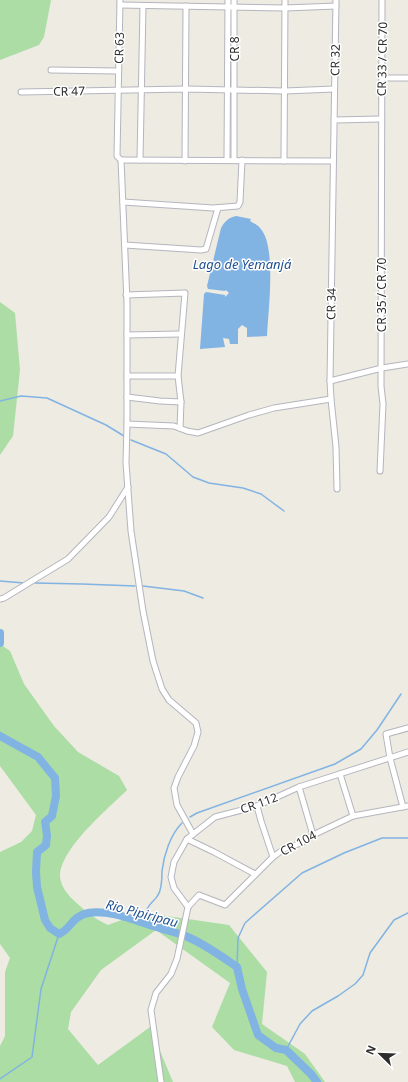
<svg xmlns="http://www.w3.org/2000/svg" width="408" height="1082" viewBox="0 0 408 1082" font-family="'Noto Sans',sans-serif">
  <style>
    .green { fill: #abdda4 }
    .water { fill: #81b3e3 }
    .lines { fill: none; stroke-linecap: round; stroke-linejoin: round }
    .stream { stroke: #81b3e3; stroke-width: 1.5 }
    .river { stroke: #81b3e3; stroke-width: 8 }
    .street-casing { stroke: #b5b5bf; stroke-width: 7 }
    .street { stroke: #fff; stroke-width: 5 }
    .labels { text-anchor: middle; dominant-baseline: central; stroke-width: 3; stroke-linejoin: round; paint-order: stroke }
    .street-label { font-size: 12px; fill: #2d2d2d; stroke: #fff }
    .water-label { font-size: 13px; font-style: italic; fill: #1d5092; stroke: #fff }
  </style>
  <rect width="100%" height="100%" fill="#edebe2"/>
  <g class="green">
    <polygon points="0,0 51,0 44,37 39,45 0,60"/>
    <polygon points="0,302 15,313 20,370 13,436 0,455"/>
    <path d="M0 644 10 651 24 684 54 726 78 752 119 776 127 790C109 808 52 855 61 882 65 893 72 899 80 906 89 914 97 920 108 925L138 914H153L229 925 267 972 262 1024 305 1054 325 1082H295L287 1066 234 1050 212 1027 230 983 156 930 101 970 71 1012 68 1029 98 1065 150 1027 173 1082H0V1046L5 1036V972L10 958 0 944V852L21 842 32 831 36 815 0 766Z"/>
  </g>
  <path class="water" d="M236 216 251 219 250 221C253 223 258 225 260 228 277 245 268 312 267 336L247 337V328L242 325 238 329V344H230L229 339 223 338 225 347 200 349 204 294 206 292 225 295V297L229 293 226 290 225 291 208 289 207 286 221 228C225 221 228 218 236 216Z"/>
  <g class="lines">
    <g class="stream">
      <polyline points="0,401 21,396 47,398 106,425 124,436"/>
      <polyline points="131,440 166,454 193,477 209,483 243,488 261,494 284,511"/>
      <polyline points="0,581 24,583"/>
      <polyline points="35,583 82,584 135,586"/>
      <polyline points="143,586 184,591 203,598"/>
      <polyline points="190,817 197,813 335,764 361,749 377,730 401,694"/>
      <path d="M154 926C150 922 146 916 147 910 149 903 155 901 158 895 162 889 162 878 162 871 164 855 170 835 182 823"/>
      <polyline points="237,967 238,938 245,923 302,873 344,853 382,838 408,838"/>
      <polyline points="286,1050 300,1024 312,1011 338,996 355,984 363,975 370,953 394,920 408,913"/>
      <polyline points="0,1079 32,1057 41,989 59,934"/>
    </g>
    <g class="river">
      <polyline points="0,633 0,643"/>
      <path d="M0 736 38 757 55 778 56 796 52 816 45 822 47 835 46 845 37 852 36 872 37 887 45 920 50 928 59 934C70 930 72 916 88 913 108 909 134 920 153 926 165 930 176 932 188 937 206 945 221 956 237 967L242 989 258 1035 276 1048 286 1050 311 1074 317 1082"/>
    </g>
    <g class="street-casing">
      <g id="street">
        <polyline points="120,0 117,156 121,160"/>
        <polyline points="336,0 330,381 331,399 336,447 337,489"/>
        <polyline points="120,5 285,8 336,6"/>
        <polyline points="51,70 118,71"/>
        <polyline points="382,78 408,78"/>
        <polyline points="21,92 186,89 285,91 334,89"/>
        <polyline points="334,120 381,119"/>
        <polyline points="121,160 127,302 127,424 126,463 131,531 143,611 153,661 162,689 169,700 196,723 198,732 194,746 178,777 174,788 177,805 193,834"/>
        <polyline points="121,160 333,161"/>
        <polyline points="140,160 143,6"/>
        <polyline points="227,160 228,0"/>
        <polyline points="234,160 234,0"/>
        <polyline points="185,161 186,6"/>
        <polyline points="284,161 285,0"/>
        <polyline points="123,202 213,208 238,206 240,202 242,160"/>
        <polyline points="125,245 201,250 206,249 218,208"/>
        <polyline points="126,295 185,293 178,376 181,402 180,428"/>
        <polyline points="127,335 181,334"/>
        <polyline points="127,376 178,376"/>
        <polyline points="330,381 382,368 408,364"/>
        <polyline points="127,397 160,401 181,402"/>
        <polyline points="127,424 174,426 187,431 198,433 249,415 274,408 331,399"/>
        <polyline points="380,471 383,404 381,386 382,0"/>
        <polyline points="0,599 4,598 68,559 109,517 128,487"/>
        <polyline points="340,774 353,816"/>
        <polyline points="299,787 313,835"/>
        <polyline points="257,806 261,821 273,857"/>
        <polyline points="403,807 390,758 386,734 408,728"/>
        <polyline points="187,839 214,852 255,874"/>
        <polyline points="188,907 174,888 171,877 174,862 187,839 215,817 257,806 299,787 408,752"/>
        <polyline points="188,907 199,895 225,905 273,857 284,849 301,843 313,835 353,816 408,806"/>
        <polyline points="161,1082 151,1010 156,993 171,974 177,959 188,907"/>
      </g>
    </g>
    <use href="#street" class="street"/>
  </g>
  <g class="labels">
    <g class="street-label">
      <text transform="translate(119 48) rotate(-88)">CR 63</text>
      <text transform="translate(234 49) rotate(-90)">CR 8</text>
      <text transform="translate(382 59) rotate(-89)">CR 33 / CR 70</text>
      <text transform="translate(335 60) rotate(-89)">CR 32</text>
      <text transform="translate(69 91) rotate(-1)">CR 47</text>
      <text transform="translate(381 295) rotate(-90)">CR 35 / CR 70</text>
      <text transform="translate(331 304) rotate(-89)">CR 34</text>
      <text transform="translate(259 803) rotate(-20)">CR 112</text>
      <text transform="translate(298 843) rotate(-28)">CR 104</text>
    </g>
    <g class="water-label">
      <text x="242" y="264">Lago de Yemanjá</text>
      <text transform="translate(142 913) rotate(15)">Rio Pipiripau</text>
    </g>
  </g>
  <g transform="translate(380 1054) rotate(293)" stroke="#ffffff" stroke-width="3" paint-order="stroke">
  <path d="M0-3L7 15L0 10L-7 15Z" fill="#2d2d2d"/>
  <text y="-6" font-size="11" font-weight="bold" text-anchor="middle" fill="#2d2d2d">N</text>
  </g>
</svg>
